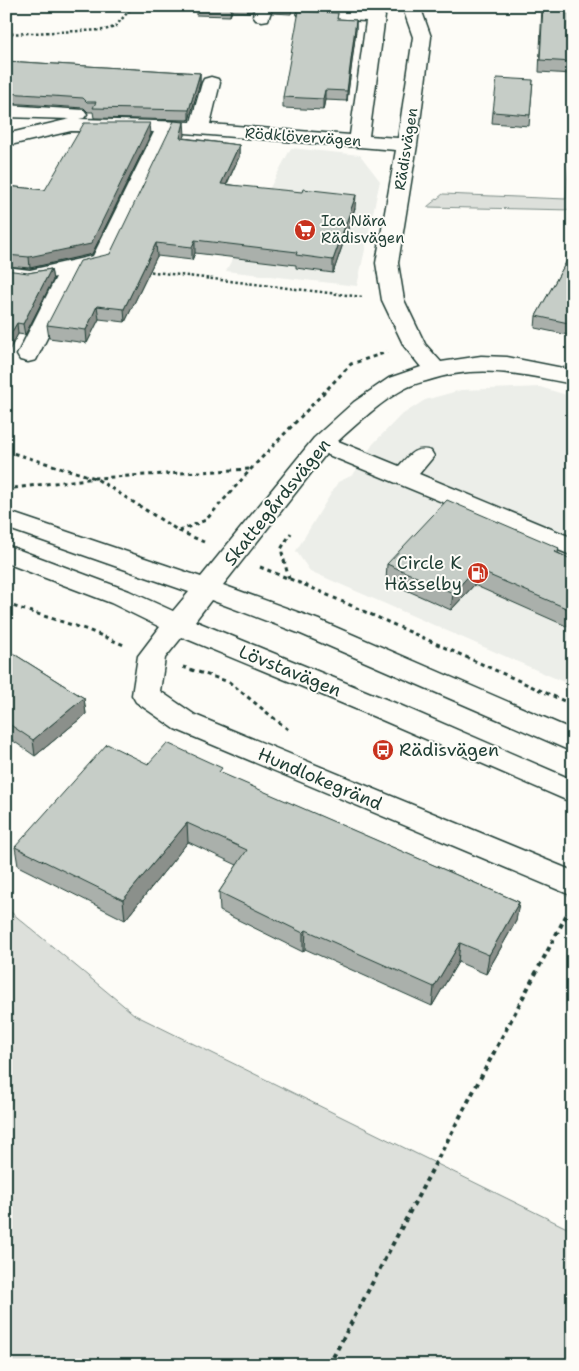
<svg xmlns="http://www.w3.org/2000/svg" width="579" height="1371" viewBox="0 0 579 1371" font-family="'Shantell Sans',sans-serif">
  <style>
    .built { fill: #eceee9 }
    .green { fill: #dde0db; stroke: #7e8e88 }
    .lines { fill: none; stroke-linecap: round; stroke-linejoin: round }
    .minor-casing { stroke: #1f3d34; stroke-width: 3 }
    .path-far2 { stroke: #1f3d34; stroke-width: 2.5; stroke-dasharray: 2.5 2.5; stroke-linecap: butt }
    .path-far1 { stroke: #1f3d34; stroke-width: 3; stroke-dasharray: 4 4; stroke-linecap: butt }
    .path { stroke: #1f3d34; stroke-width: 4; stroke-dasharray: 4.5 4.5; stroke-linecap: butt }
    .minor { fill: #fdfcf7; fill-rule: evenodd }
    .wall { fill: #aab0ab; stroke: #1f3d34 }
    .shaded-wall { fill: #8b908b; stroke: #1f3d34 }
    .building { fill: #c6cdc7; stroke: #1f3d34 }
    .labels { text-anchor: middle; dominant-baseline: central; stroke-width: 4; stroke-linejoin: round; paint-order: stroke }
    .far-street-label { font-size: 15px; fill: #1f3d34; stroke: #fdfcf7 }
    .far-poi-label { font-size: 15px; fill: #1f3d34; stroke: #fdfcf7; text-anchor: start }
    .street-label { font-size: 18px; fill: #1f3d34; stroke: #fdfcf7 }
    .poi-label { font-size: 18px; fill: #1f3d34; stroke: #fdfcf7; text-anchor: end }
  </style>
  <rect width="100%" height="100%" fill="#fdfcf7"/>
  <filter id="ink" filterUnits="userSpaceOnUse"><feTurbulence type="fractalNoise" baseFrequency=".02" numOctaves="2"/><feDisplacementMap in="SourceGraphic" scale="10" xChannelSelector="R" yChannelSelector="G"/><feConvolveMatrix kernelMatrix="1 2 1 2 8 2 1 2 1" color-interpolation-filters="sRGB"/></filter>
  <g filter="url(#ink)">
    <g class="built">
      <polygon points="291,148 360,155 380,181 357,286 226,271"/>
      <polygon points="540,387 573,397 573,686 310,571 296,551 338,482 353,475 373,444 400,416 425,400 461,390"/>
    </g>
    <g class="green">
      <polygon points="573,103 573,210 427,207 443,194 566,199"/>
      <polygon points="6,908 135,1015 573,1231 573,1365 6,1365"/>
    </g>
    <g class="lines">
      <g class="minor-casing">
        <g id="minor">
          <polygon points="255,6 273,6 268,20 262,21 256,20 253,16"/>
          <path d="M298 6 382 12 385 16 369 136 398 138 413 37 402 6H420L431 37 417 145 398 263 404 300 425 344 441 362 481 356 507 357 573 370V384C521 374 478 363 426 381 419 383 411 385 404 389 380 402 359 422 338 441L399 466C409 455 415 446 431 451L434 456 419 474 573 538V556L326 454 223 585 319 620 573 730V752L301 634 211 600 195 621 395 703 573 780V803L375 717 182 637 165 658 160 691 195 715 573 871V896L175 729 136 702 132 695 138 656 160 627 111 603 6 563V545L129 591 173 611 189 592 6 528V511L201 577 314 438 354 402 389 378 421 367 404 346 382 300 376 263 396 150 173 132 109 266 80 272 36 360 28 362 20 360 17 355 56 277 30 282 6 279V267L30 270 93 256 154 132 71 131 6 146V134L70 119 6 117V105L84 110 87 114 84 118 79 119 191 122 202 83 204 79 211 77 218 79 220 83 210 124 350 135 366 21 306 18 300 17 297 13Z"/>
        </g>
      </g>
      <g class="path-far2">
        <polyline points="6,34 104,30 115,27 133,6"/>
        <polyline points="146,271 363,297"/>
      </g>
      <g class="path-far1">
        <polyline points="6,451 95,478 179,531 204,542"/>
        <polyline points="6,489 95,478 251,469"/>
        <polyline points="179,531 206,520 251,469 351,364 387,352"/>
        <polyline points="260,567 312,588 573,705"/>
        <polyline points="289,579 281,549 291,533"/>
        <polyline points="6,604 88,630 124,645"/>
        <polyline points="183,667 229,682 290,731"/>
      </g>
      <polyline class="path" points="329,1365 567,914"/>
      <use href="#minor" class="minor"/>
    </g>
    <g class="wall">
      <polygon points="196,6 253,6 252,12 232,11 230,16 196,15"/>
      <polygon points="272,6 293,6 291,14 272,13"/>
      <polygon points="542,6 573,6 573,66 572,74 539,72"/>
      <polygon points="338,13 337,19 356,20 356,30 347,101 325,100 323,110 283,108 283,97"/>
      <polygon points="6,61 200,73 200,83 189,120 94,118 93,112 88,112 84,108 6,103"/>
      <polygon points="533,80 529,126 492,123 493,112"/>
      <polygon points="151,134 92,254 30,268 6,266 6,186 45,190"/>
      <polygon points="185,135 184,138 239,145 239,157 227,184 355,208 333,273 296,268 296,265 195,253 192,260 157,256 125,322 99,319 87,343 49,338 47,325 110,254"/>
      <polygon points="573,250 573,336 535,328 536,316"/>
      <polygon points="51,269 53,280 25,335 18,334 6,356 28,273"/>
      <polygon points="559,548 558,553 573,560 573,629 474,585 451,610 386,581 387,564"/>
      <polygon points="6,649 84,698 86,714 35,756 6,736"/>
      <polygon points="148,764 222,774 519,902 516,921 486,974 458,962 432,1006 305,949 303,952 220,911 219,892 237,865 188,842 125,920 18,866 15,847"/>
    </g>
    <g class="shaded-wall">
      <polygon points="231,6 232,6 232,11 230,16"/>
      <polygon points="356,20 356,30 347,101 347,91"/>
      <polygon points="200,73 200,83 189,120 189,110"/>
      <polygon points="325,90 325,100 323,110 323,99"/>
      <polygon points="184,122 185,135 180,150 180,138"/>
      <polygon points="150,123 151,134 92,254 30,268 29,257"/>
      <polygon points="239,145 239,157 221,196 221,184"/>
      <polygon points="356,195 355,208 333,273 333,260"/>
      <polygon points="195,240 195,253 192,260 192,247"/>
      <polygon points="156,243 157,256 125,322 124,309"/>
      <polygon points="51,269 53,280 25,335 23,324"/>
      <polygon points="97,306 99,319 87,343 86,330"/>
      <polygon points="17,323 18,334 6,356 6,342"/>
      <polygon points="475,569 474,585 451,610 453,593"/>
      <polygon points="84,698 86,714 35,756 33,740"/>
      <polygon points="187,823 188,842 125,920 123,900"/>
      <polygon points="519,902 516,921 486,974 489,955"/>
      <polygon points="306,930 305,949 303,952 303,933"/>
      <polygon points="460,943 458,962 432,1006 434,987"/>
    </g>
    <g class="building">
      <polygon points="205,6 231,6 230,7"/>
      <polygon points="543,6 573,6 573,62 540,60"/>
      <polygon points="299,11 338,13 337,19 356,20 347,91 325,90 323,99 283,97"/>
      <polygon points="6,61 200,73 189,110 93,108 96,102 87,102 83,98 6,93"/>
      <polygon points="497,78 533,80 530,115 493,112"/>
      <polygon points="174,121 184,122 180,138 239,145 221,184 302,192 303,189 356,195 333,260 296,255 297,252 195,240 192,247 156,243 124,309 97,306 86,330 47,325 80,261 110,254"/>
      <polygon points="84,123 150,123 91,244 29,257 6,255 6,186 45,190"/>
      <polygon points="573,250 573,324 536,316"/>
      <polygon points="51,269 23,324 17,323 6,342 6,270 28,273"/>
      <polygon points="447,500 559,548 555,552 573,560 573,611 475,569 453,593 387,564"/>
      <polygon points="6,649 84,698 33,740 6,722"/>
      <polygon points="167,743 222,768 219,772 519,902 489,955 460,943 434,987 306,930 303,933 219,892 247,850 187,823 123,900 15,847 107,744 148,764"/>
    </g>
  </g>
  <defs>
    <g id="supermarket-disc" transform="scale(1.125)"><circle r="9.5" fill="#c8321e" stroke="#fdfcf7"/><path d="M-6-5.5h2.5l.6 2H6L4.5 2H-2.5L-4.4-4H-6ZM-1.5 3.2a1.3 1.3 0 1 0 .1 0ZM3 3.2a1.3 1.3 0 1 0 .1 0Z" fill="#fff"/></g>
    <g id="fuel-disc" transform="scale(1.125)"><circle r="9.5" fill="#c8321e" stroke="#fdfcf7"/><path d="M-5.5-6h7V0h2V4h1.3V-2.5L3-4.5l.8-.8L6-3V5H2.5V1h-1V6h-7ZM-4.2-4.7v3.2H.2V-4.7Z" fill="#fff"/></g>
    <g id="bus-disc" transform="scale(1.125)"><circle r="9.5" fill="#c8321e" stroke="#fdfcf7"/><path d="M-5-6H5V4H4V6H2V4H-2V6H-4V4H-5ZM-3.5-4V0h7V-4ZM-3.5 1.2v1.5H-2V1.2ZM2 1.2v1.5H3.5V1.2Z" fill="#fff"/></g>
  </defs>
  <g fill-rule="evenodd">
    <use href="#supermarket-disc" x="305" y="230"/>
    <use href="#fuel-disc" x="478" y="573"/>
    <use href="#bus-disc" x="383" y="750"/>
  </g>
  <g class="labels">
    <g class="far-street-label">
      <text transform="translate(303 137) rotate(4)">Rödklövervägen</text>
      <text transform="translate(406 149) rotate(-81)">Rädisvägen</text>
    </g>
    <g class="far-poi-label">
      <text x="321" y="221">Ica Nära<tspan x="321" dy="17">Rädisvägen</tspan></text>
    </g>
    <g class="street-label">
      <text transform="translate(277 502) rotate(-51)">Skattegårdsvägen</text>
      <text transform="translate(290 671) rotate(22)">Lövstavägen</text>
      <text transform="translate(320 779) rotate(23)">Hundlokegränd</text>
    </g>
    <g class="poi-label">
      <text x="462" y="563">Circle K<tspan x="462" dy="21">Hässelby</tspan></text>
      <text x="399" y="750" text-anchor="start">Rädisvägen</text>
    </g>
  </g>
  <rect width="579" height="1371" fill="none" stroke="#fdfcf7" stroke-width="25"/>
  <rect x="12" y="12" width="554" height="1346" fill="none" stroke="#1f3d34" stroke-width="2" filter="url(#ink)"/>
</svg>
